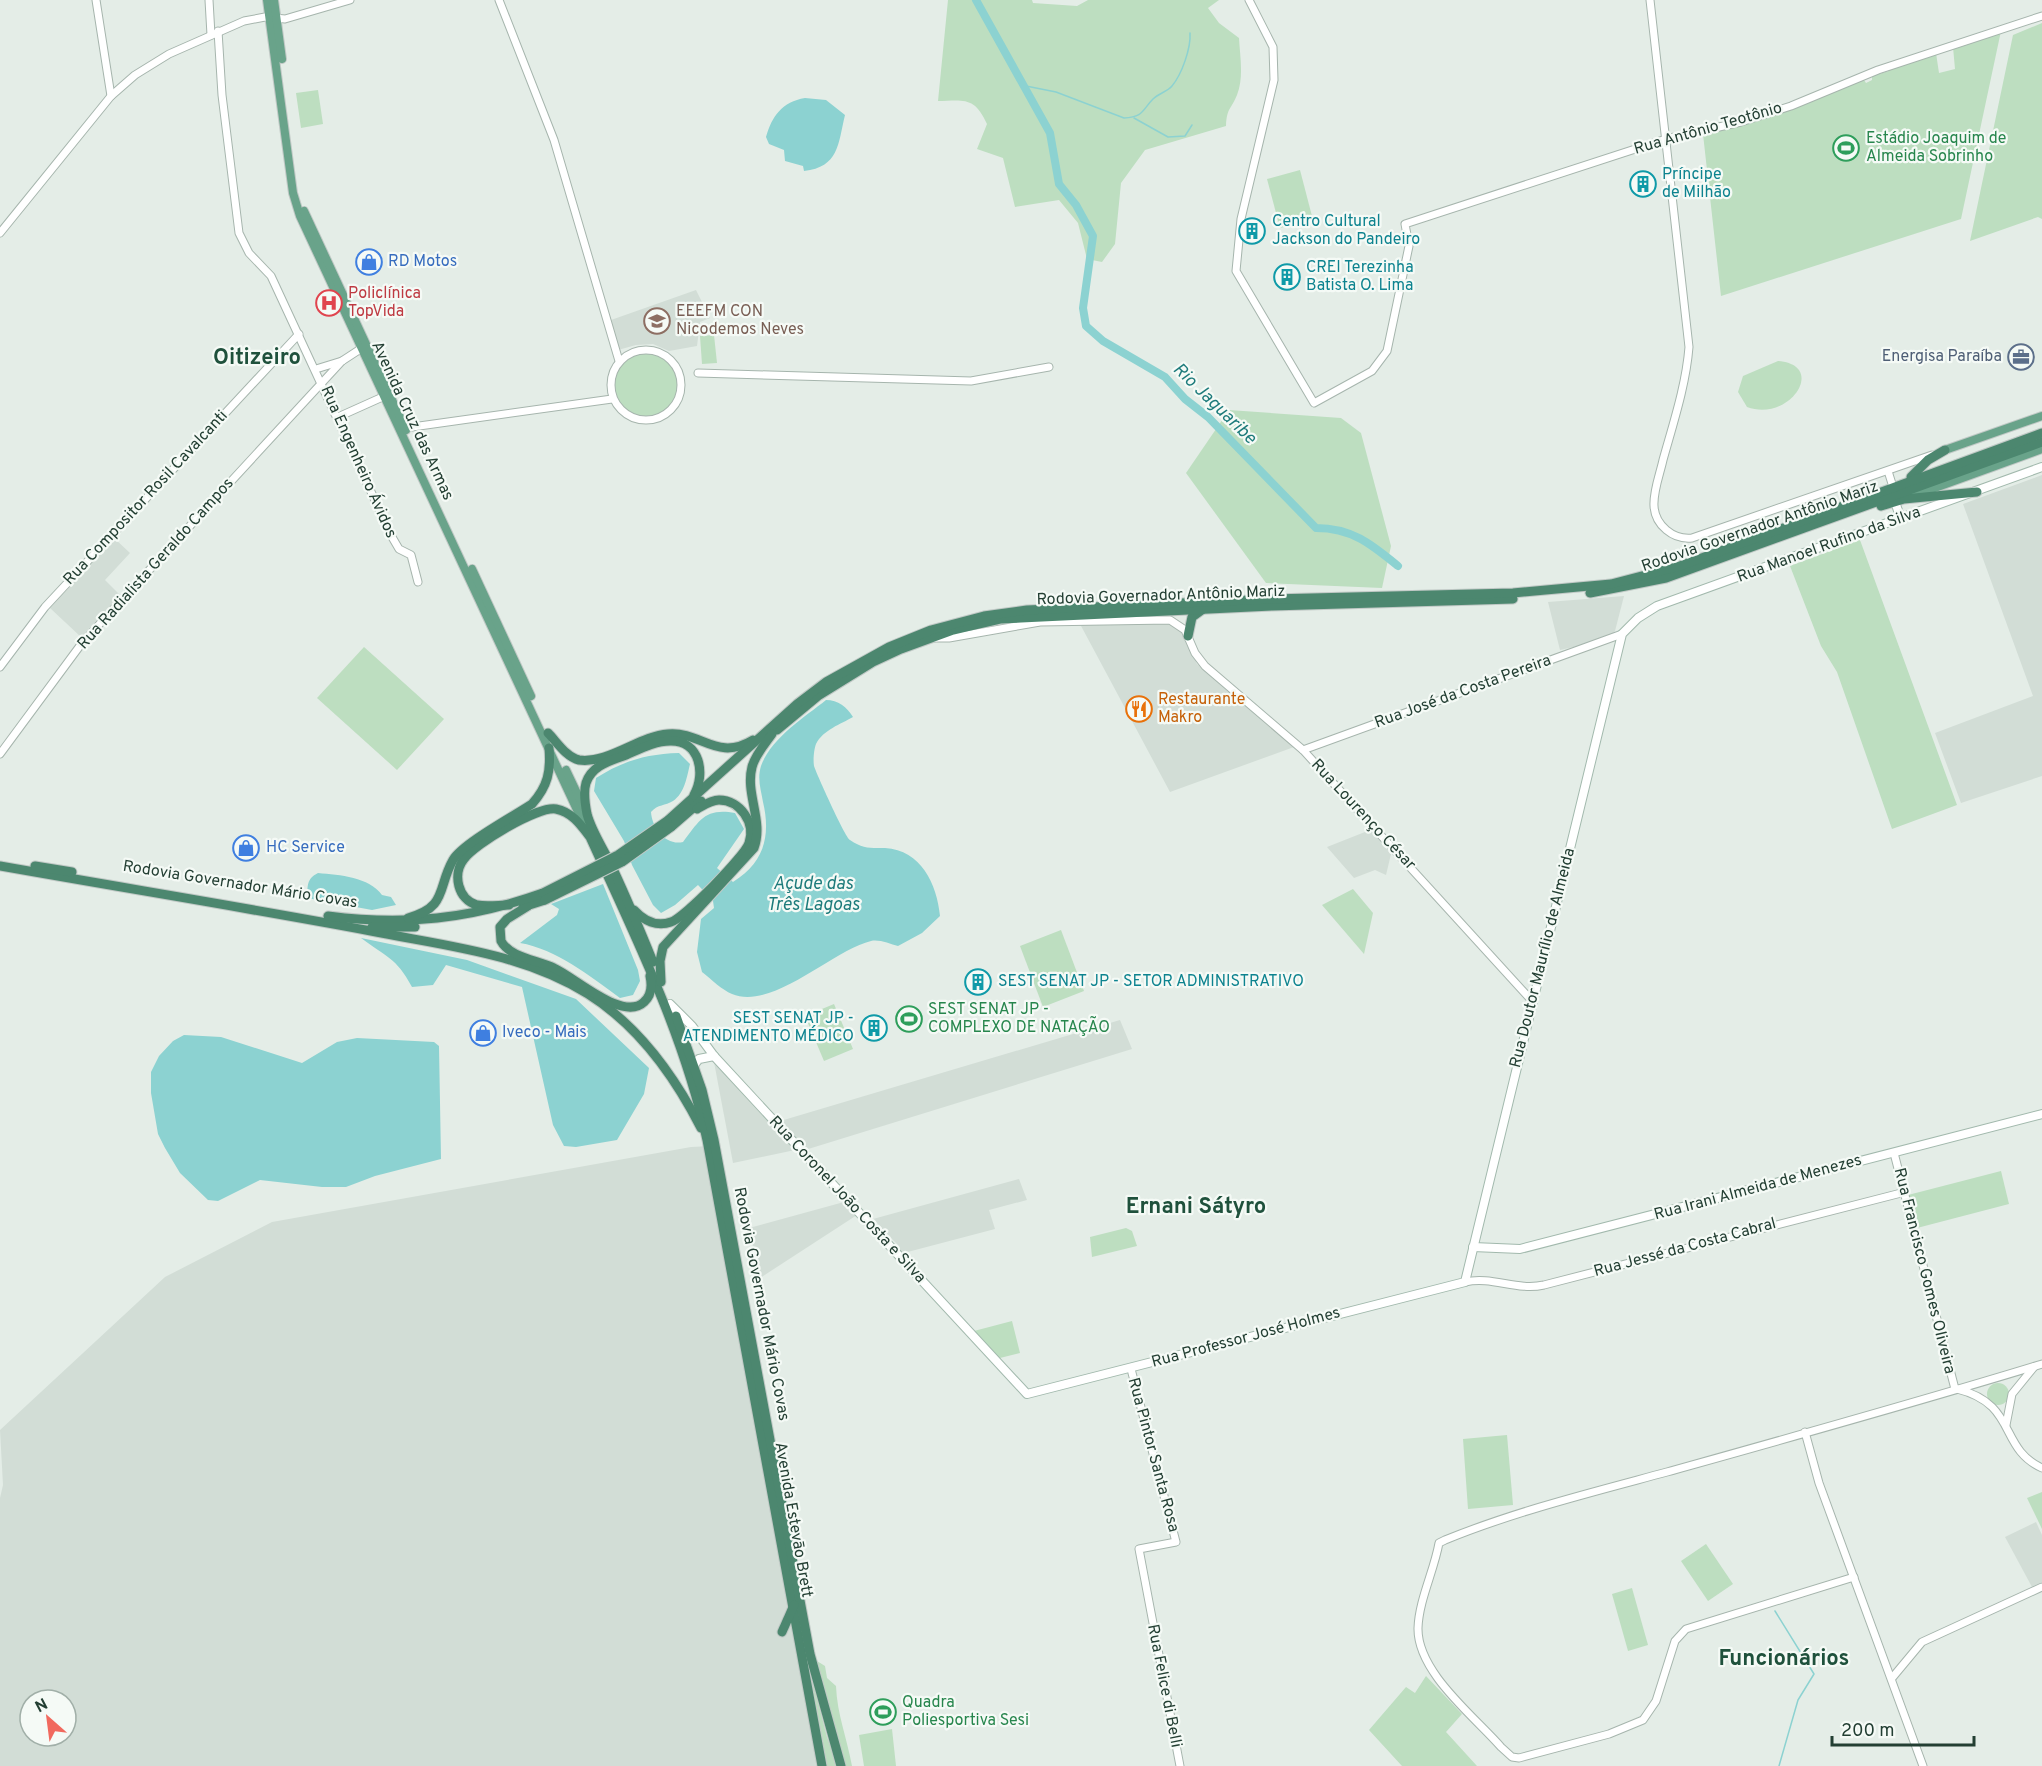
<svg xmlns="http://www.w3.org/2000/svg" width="2042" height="1766" viewBox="0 0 2042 1766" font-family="Overpass,sans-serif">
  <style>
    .built { fill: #d2ddd6; fill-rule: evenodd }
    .green { fill: #bddec0 }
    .water { fill: #8cd2d1 }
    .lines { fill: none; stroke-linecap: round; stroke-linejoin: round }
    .stream { stroke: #8cd2d1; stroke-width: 1.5 }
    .river { stroke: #8cd2d1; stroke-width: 8 }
    .tertiary-casing { stroke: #a6b5ad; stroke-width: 9 }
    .secondary-casing { stroke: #a2b9ad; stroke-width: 10 }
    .primary-casing { stroke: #c1c9c6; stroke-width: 10 }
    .trunk-casing { stroke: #c1c9c6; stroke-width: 11 }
    .tertiary { stroke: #fff; stroke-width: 7 }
    .secondary { stroke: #fff; stroke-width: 8 }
    .primary { stroke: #69a38a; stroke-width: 8 }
    .trunk { stroke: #4c876f; stroke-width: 9 }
    .trunk-bridge-casing { stroke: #c1c9c6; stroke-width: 11; stroke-linecap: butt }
    .trunk-bridge { stroke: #4c876f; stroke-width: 9 }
    .labels { text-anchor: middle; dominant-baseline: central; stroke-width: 4.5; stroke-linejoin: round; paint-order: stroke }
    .street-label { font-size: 16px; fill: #233f33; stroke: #f5faf6 }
    .leisure-label { font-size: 16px; fill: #27864d; stroke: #f5faf6; text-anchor: start }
    .culture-label { font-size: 16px; fill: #0d838f; stroke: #f5faf6; text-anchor: start }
    .shop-label { font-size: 16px; fill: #366cbe; stroke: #f5faf6; text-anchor: start }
    .health-label { font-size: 16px; fill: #be3a42; stroke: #f5faf6; text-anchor: start }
    .education-label { font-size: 16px; fill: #785e54; stroke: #f5faf6; text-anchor: start }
    .service-label { font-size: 16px; fill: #4e5e75; stroke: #f5faf6; text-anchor: end }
    .food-label { font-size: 16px; fill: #c56008; stroke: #f5faf6; text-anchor: start }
    .water-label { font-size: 18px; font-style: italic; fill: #1d7b7b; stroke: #f5faf6 }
    .district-label { font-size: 22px; font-weight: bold; fill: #1f513c; stroke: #f5faf6 }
  </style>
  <rect width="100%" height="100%" fill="#e4ede7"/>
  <g class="built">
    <polygon points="696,290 710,318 700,322 697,346 669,351 653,344 636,345 618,350 611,320"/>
    <polygon points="2042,475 2042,776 1961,803 1935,733 2033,696 1963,504"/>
    <polygon points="115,539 130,553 105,580 120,595 81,637 50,608"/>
    <polygon points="1624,596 1615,631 1609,639 1560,650 1548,602"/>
    <polygon points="1168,622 1180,627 1197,664 1294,747 1170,792 1080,624"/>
    <polygon points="1370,830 1391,854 1386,875 1375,870 1354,878 1327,847"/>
    <polygon points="1120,1020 1132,1049 805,1150 777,1122"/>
    <polygon points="714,1062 795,1150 733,1163"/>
    <path d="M711 1146 830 1766H0V1498L3 1485 0 1430 165 1277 272 1222 691 1147ZM30 1700H66V1736H30Z"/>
    <polygon points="1019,1179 1027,1200 989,1210 995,1229 900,1254 897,1250 898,1245 892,1239 887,1240 880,1232 882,1228 873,1219"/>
    <polygon points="844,1202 857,1215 760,1278 749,1228"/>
    <polygon points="2036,1522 2042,1535 2042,1582 2032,1587 2005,1537"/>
  </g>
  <g class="green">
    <path d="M948 0H1032L1033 3 1077 6 1088 0H1219L1208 8 1219 23 1239 38C1240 57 1244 77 1237 95 1231 110 1227 107 1226 126L1145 150 1121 183 1115 244 1102 262 1087 259 1078 223 1059 200 1015 207 1003 158 977 149 987 124C975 97 965 100 938 101Z"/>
    <polygon points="2042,23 2042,219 2038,217 1970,241 2013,35"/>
    <polygon points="2001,31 1961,219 1721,296 1703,134 1777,112 1862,77 1866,83 1872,80 1872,76 1889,71 1890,67 1936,53 1939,73 1955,69 1953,47"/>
    <polygon points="318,90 323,124 301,128 296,93"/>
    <polygon points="1300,170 1313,220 1280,228 1267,179"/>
    <polygon points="714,335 717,363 702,364 700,336"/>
    <circle cx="646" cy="385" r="32"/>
    <path d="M1778 361C1828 365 1789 423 1747 407L1738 392 1743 376Z"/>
    <polygon points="1229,410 1341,418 1361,433 1391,546 1382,588 1266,583 1186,473"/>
    <polygon points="1860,540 1957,805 1892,829 1837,672 1821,646 1790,566"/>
    <polygon points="364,647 444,719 397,770 317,698"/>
    <polygon points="1353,889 1373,913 1364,954 1322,905"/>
    <polygon points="1061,930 1084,991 1043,1007 1020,946"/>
    <polygon points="834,1004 853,1049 824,1061 805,1016"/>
    <polygon points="2001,1171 2009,1204 1917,1228 1908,1195"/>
    <polygon points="1126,1228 1132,1231 1137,1246 1092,1257 1090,1237"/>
    <polygon points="1012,1321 1020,1353 996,1359 974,1331"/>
    <circle cx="1998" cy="1394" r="11"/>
    <polygon points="1507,1435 1513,1505 1468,1509 1463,1439"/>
    <polygon points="2042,1492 2042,1529 2027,1498"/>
    <polygon points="1706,1544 1733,1584 1708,1601 1681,1561"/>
    <polygon points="1632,1588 1648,1645 1628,1651 1612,1594"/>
    <path d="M817 1661 825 1666 827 1678 836 1686C837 1714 847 1738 852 1766H845L823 1694Z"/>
    <polygon points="810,1671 827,1737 838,1766 824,1766"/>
    <polygon points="1426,1676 1462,1714 1446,1732 1477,1766 1402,1766 1369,1730 1406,1687 1415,1693"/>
    <polygon points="892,1729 896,1766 864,1766 859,1735"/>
  </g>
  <g class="water">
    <path d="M805 98 826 100 845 115C838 144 839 167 804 171L803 166 785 161 784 150 769 144 766 137C772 116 782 102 805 98Z"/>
    <path d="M826 700C838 700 847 707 853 717 841 724 823 730 816 744 814 749 813 760 814 766 817 775 845 837 850 840 863 849 870 848 885 848 921 850 937 884 940 916L922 933 898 946C890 944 879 939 871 941 833 950 772 1011 732 994 722 990 711 979 702 972L697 952 701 919 714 908 713 901 698 885 675 905 661 913 653 905 632 865 624 841 594 791 596 778C623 761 646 754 679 753L690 764C687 776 685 793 673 801 665 806 658 804 651 812 652 828 666 846 683 842 700 820 705 808 735 813L744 829 717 868 733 882C764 863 771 836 763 802 761 790 757 779 761 766 771 738 805 717 826 700Z"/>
    <path d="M318 873C340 875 369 877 382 895L391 897 396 905 372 910 307 898C308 886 306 879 318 873Z"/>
    <path d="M603 884 638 970 640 981 633 995 620 998C590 976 556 949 520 943L557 915 559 909 551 904Z"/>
    <path d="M361 938 467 960 576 999 649 1068 644 1094 617 1140 576 1147 564 1146 553 1125 522 987 446 965 433 985 412 987C396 957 386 957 361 938Z"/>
    <polygon points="184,1035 221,1037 302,1063 337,1042 357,1038 434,1042 439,1046 441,1159 375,1176 346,1187 322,1187 260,1180 218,1201 208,1200 180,1173 165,1148 158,1134 151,1093 151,1072 159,1056 173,1041"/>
  </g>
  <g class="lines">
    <g class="stream">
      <path d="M1021 85 1056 92 1124 118C1144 117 1142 110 1153 99 1159 93 1167 92 1172 86 1182 74 1191 48 1190 33"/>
      <polyline points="1134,118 1168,137 1185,136 1192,125"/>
      <polyline points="1775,1611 1814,1674 1798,1700 1779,1766"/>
    </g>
    <path class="river" d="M976 0 1050 133 1059 184 1076 205 1093 236 1083 308 1086 326 1103 341 1165 377 1185 399 1208 417 1316 528C1352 528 1371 544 1398 566"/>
    <g class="tertiary-casing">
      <g id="tertiary">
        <polyline points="96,0 111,96"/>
        <polyline points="209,0 211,35"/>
        <polyline points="499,0 554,140 619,361"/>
        <polyline points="1249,0 1273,47 1274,80 1241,219 1236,271 1314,403 1372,371 1387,351 1409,246 1405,224 1666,139 1741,122 1791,106 1878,70 2042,16"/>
        <path d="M1650 0 1689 347C1686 385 1673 424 1663 460 1660 474 1653 491 1654 506 1655 525 1673 540 1692 538L1932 455"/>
        <polyline points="218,31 222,95 239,233 249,253 271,276 392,537 399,549 411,555 418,582"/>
        <polyline points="0,233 111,96 135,75 169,54 244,21 265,17 285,19 350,0"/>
        <circle cx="646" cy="385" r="35"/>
        <polyline points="316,369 342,361"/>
        <polyline points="698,373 971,381 1049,367"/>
        <polyline points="338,417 387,395"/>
        <polyline points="405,428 612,399"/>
        <polyline points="1888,471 1893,487"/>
        <polyline points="933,638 949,638 1040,622 1170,620 1185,630 1195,653 1205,666 1303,750 1533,1002"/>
        <polyline points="0,667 45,607 299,334"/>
        <polyline points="1303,750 1622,634"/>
        <polyline points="0,754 82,643 342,361 365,346"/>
        <polyline points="1894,1153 1955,1389"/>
        <path d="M1465 1282C1493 1276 1516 1291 1544 1285L1905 1192"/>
        <polyline points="1131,1369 1176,1542 1139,1549 1180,1766"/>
        <path d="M1957 1389C2018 1404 1998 1448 2042 1468"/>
        <polyline points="2006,1425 2012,1394 2034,1367"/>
        <polyline points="1805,1432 1819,1483 1923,1766"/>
        <path d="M1854 1577 1686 1629 1675 1641 1656 1701 1643 1720 1609 1734 1519 1758 1512 1757 1501 1747C1474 1716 1417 1672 1418 1628 1419 1600 1434 1571 1439 1543L1445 1540C1516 1511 1593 1492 1667 1472 1792 1437 1918 1402 2042 1364"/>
        <polyline points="1892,1678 1922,1642 2042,1587"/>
      </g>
    </g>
    <g class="secondary-casing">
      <g id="secondary">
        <polyline points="1895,502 1901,519"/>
        <polyline points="670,1004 692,1026 714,1056 1027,1394 1465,1282 1622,634 1638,618 1657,606 2042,467"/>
        <polyline points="694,1065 699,1059 714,1056"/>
        <polyline points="1473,1247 1520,1249 2042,1114"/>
      </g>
    </g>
    <g class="primary-casing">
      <g id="primary">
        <polyline points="267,0 293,193 300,216 586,829"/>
        <polyline points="274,0 282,59"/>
        <polyline points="304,211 406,430"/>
        <polyline points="1945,450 2042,416"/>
        <polyline points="1910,497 2042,449"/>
        <polyline points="472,569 531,696"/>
        <polyline points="566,770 585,810"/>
      </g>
    </g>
    <g class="trunk-casing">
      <g id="trunk">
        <polyline points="1911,477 1928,460 1945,450"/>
        <polyline points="1881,506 1904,499 1977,492"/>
        <polyline points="1590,593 1666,578 2042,442"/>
        <polyline points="1188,636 1192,617 1203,609"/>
        <polyline points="777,730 818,696 873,662 901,649 953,630 1000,619 1272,606 1513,599"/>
        <path d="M548 733C557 742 566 757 579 760 609 764 639 736 668 734 701 731 717 762 753 740"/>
        <polyline points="667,821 797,704 826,682 889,647 931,630 984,616 1027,610 1271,599 1513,593 1611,584 1680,566 2042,433"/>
        <polyline points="671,827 701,801"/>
        <path d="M0 866C124 888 248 908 371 931 446 946 522 953 588 994 639 1026 674 1075 701 1128"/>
        <polyline points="35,866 72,872"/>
        <path d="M509 905C499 905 487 907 477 905 458 900 452 874 464 859 475 844 537 806 556 809 572 812 581 825 590 837 635 936 684 1034 707 1140L822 1766"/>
        <path d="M528 906 507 919 500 927 501 941C510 958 538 960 554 968 576 978 623 1022 644 1002 652 995 652 985 650 976"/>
        <polyline points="523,907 545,900"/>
        <path d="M634 910C644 921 657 927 671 922 684 918 745 856 749 843 756 823 740 800 719 800 711 800 704 805 697 809"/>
        <path d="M328 916C405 926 470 919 543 893"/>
        <path d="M408 918C448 907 437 888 453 860 462 844 514 816 532 804 548 786 551 771 549 748"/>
        <polyline points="372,927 415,927"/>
        <path d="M653 962C640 930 627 899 613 869 605 851 592 833 587 814 585 804 583 793 586 783 592 765 610 761 626 755 640 749 655 741 670 741 700 740 706 774 694 795"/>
        <path d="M661 982 660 961 663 947 754 848C764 821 745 794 752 767 755 755 765 744 772 734"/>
        <polyline points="676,1016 702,1090 714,1140 810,1654 841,1766"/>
        <polyline points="782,1632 794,1605"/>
      </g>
    </g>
    <use href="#tertiary" class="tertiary"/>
    <use href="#secondary" class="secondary"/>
    <use href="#primary" class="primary"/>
    <use href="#trunk" class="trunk"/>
    <g class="trunk-bridge-casing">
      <g id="trunk-bridge">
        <polyline points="543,893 618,855 667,821"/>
        <polyline points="545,900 622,862 671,827"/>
      </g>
    </g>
    <use href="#trunk-bridge" class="trunk-bridge"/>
  </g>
  <defs>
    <g id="stadium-ring" transform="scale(1.35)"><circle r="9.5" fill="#f5faf6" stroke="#2e9e5b" stroke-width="1.5"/><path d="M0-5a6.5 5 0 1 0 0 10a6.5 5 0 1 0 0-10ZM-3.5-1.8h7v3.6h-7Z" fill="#2e9e5b"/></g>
    <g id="building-ring" transform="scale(1.35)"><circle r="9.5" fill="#f5faf6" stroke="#0f9aa8" stroke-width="1.5"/><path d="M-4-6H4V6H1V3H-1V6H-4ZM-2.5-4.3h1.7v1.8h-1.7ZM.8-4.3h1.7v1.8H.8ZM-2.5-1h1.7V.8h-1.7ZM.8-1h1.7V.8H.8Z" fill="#0f9aa8"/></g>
    <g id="shop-ring" transform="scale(1.35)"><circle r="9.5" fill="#f5faf6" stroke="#3f7fe0" stroke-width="1.5"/><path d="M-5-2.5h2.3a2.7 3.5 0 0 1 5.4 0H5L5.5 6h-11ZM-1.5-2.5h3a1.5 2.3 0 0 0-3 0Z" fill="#3f7fe0"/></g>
    <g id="hospital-ring" transform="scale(1.35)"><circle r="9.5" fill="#f5faf6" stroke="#e0444e" stroke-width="1.5"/><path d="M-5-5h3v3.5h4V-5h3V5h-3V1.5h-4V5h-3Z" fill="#e0444e"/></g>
    <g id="school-ring" transform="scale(1.35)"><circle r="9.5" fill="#f5faf6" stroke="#8d6e63" stroke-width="1.5"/><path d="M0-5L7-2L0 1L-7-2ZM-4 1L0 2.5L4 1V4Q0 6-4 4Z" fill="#8d6e63"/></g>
    <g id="office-ring" transform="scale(1.35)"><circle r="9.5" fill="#f5faf6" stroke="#5c6f8a" stroke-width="1.5"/><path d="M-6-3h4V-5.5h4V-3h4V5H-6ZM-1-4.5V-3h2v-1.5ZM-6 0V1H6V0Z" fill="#5c6f8a"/></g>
    <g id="restaurant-ring" transform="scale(1.35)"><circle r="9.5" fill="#f5faf6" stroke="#e8710a" stroke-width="1.5"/><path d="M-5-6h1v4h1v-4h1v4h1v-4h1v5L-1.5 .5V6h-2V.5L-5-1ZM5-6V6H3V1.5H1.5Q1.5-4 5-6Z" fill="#e8710a"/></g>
  </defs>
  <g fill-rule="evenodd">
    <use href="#stadium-ring" x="1846" y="148"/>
    <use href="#building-ring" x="1643" y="184"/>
    <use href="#building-ring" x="1252" y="231"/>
    <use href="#shop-ring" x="369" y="262"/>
    <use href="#building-ring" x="1287" y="277"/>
    <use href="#hospital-ring" x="329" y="303"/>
    <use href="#school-ring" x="657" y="321"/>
    <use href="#office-ring" x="2021" y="357"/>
    <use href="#restaurant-ring" x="1139" y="709"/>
    <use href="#shop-ring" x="246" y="848"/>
    <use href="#building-ring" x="978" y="982"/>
    <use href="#stadium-ring" x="909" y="1019"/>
    <use href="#building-ring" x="874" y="1028"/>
    <use href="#shop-ring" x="483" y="1033"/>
    <use href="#stadium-ring" x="883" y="1712"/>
  </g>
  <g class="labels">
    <g class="street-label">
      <text transform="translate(1708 129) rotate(-16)">Rua Antônio Teotônio</text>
      <text transform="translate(412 421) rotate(65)">Avenida Cruz das Armas</text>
      <text transform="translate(358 462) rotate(66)">Rua Engenheiro Ávidos</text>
      <text transform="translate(146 498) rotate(-47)">Rua Compositor Rosil Cavalcanti</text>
      <text transform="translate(1760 527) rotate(-19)">Rodovia Governador Antônio Mariz</text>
      <text transform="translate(1829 545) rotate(-20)">Rua Manoel Rufino da Silva</text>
      <text transform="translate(156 564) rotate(-48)">Rua Radialista Geraldo Campos</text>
      <text transform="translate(1161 596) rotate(-2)">Rodovia Governador Antônio Mariz</text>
      <text transform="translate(1463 692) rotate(-20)">Rua José da Costa Pereira</text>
      <text transform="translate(1363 815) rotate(47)">Rua Lourenço César</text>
      <text transform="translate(240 885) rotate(9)">Rodovia Governador Mário Covas</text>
      <text transform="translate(1543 958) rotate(-76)">Rua Doutor Maurílio de Almeida</text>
      <text transform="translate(1758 1188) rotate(-15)">Rua Irani Almeida de Menezes</text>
      <text transform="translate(847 1200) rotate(47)">Rua Coronel João Costa e Silva</text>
      <text transform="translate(1685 1248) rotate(-15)">Rua Jessé da Costa Cabral</text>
      <text transform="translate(1924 1271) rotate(76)">Rua Francisco Gomes Oliveira</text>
      <text transform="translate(761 1304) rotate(79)">Rodovia Governador Mário Covas</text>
      <text transform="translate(1246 1338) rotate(-15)">Rua Professor José Holmes</text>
      <text transform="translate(1153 1455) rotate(75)">Rua Pintor Santa Rosa</text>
      <text transform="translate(793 1520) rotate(80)">Avenida Estevāo Brett</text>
      <text transform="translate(1164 1686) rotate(79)">Rua Felice di Belli</text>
    </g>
    <g class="leisure-label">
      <text x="1866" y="139">Estádio Joaquim de<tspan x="1866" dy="18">Almeida Sobrinho</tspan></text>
      <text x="928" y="1010">SEST SENAT JP -<tspan x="928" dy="18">COMPLEXO DE NATAÇÃO</tspan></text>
      <text x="902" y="1703">Quadra<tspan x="902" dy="18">Poliesportiva Sesi</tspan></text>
    </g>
    <g class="culture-label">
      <text x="1662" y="175">Príncipe<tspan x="1662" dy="18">de Milhão</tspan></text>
      <text x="1272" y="222">Centro Cultural<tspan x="1272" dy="18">Jackson do Pandeiro</tspan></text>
      <text x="1306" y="268">CREI Terezinha<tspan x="1306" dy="18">Batista O. Lima</tspan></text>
      <text x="998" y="982">SEST SENAT JP - SETOR ADMINISTRATIVO</text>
      <text x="854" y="1019" text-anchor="end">SEST SENAT JP -<tspan x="854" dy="18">ATENDIMENTO MÉDICO</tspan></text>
    </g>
    <g class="shop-label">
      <text x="388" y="262">RD Motos</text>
      <text x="266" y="848">HC Service</text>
      <text x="502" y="1033">Iveco - Mais</text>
    </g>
    <g class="health-label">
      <text x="348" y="294">Policlínica<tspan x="348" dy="18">TopVida</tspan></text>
    </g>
    <g class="education-label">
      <text x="676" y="312">EEEFM CON<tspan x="676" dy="18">Nicodemos Neves</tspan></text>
    </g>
    <g class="service-label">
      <text x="2002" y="357">Energisa Paraíba</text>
    </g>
    <g class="food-label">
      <text x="1158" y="700">Restaurante<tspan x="1158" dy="18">Makro</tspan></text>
    </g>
    <g class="water-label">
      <text transform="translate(1214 404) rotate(44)">Rio Jaguaribe</text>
      <text x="813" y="884">Açude das<tspan x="813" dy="21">Três Lagoas</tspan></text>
    </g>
    <g class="district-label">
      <text x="257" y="358">Oitizeiro</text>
      <text x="1196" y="1207">Ernani Sátyro</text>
      <text x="1784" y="1659">Funcionários</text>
    </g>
  </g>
  <g transform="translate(48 1718) rotate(332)"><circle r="28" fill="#f5faf6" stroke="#a1afa8" stroke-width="1.5"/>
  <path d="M0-4.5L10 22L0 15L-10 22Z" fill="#f1695e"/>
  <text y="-9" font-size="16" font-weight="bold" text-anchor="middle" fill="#233f33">N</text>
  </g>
  <path d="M1832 1736v9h142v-9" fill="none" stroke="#233f33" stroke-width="3"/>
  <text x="1841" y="1736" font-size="18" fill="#233f33" stroke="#f5faf6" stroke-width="4.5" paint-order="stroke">200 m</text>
</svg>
